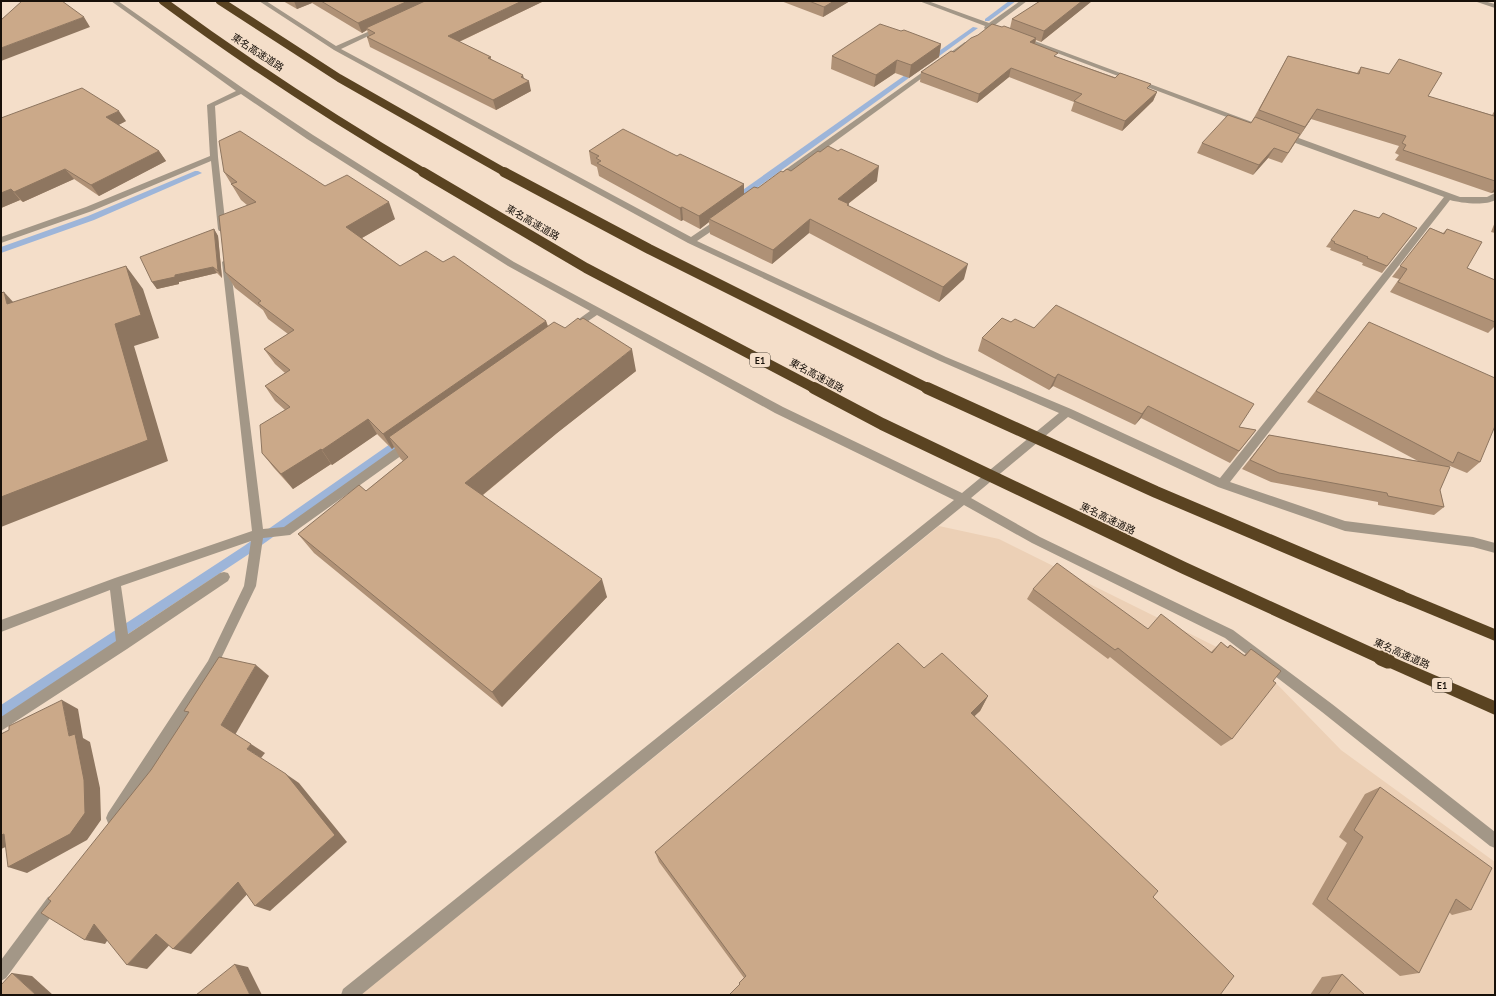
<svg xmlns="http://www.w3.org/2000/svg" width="1496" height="996" viewBox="0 0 1496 996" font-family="Lato,'Noto Sans JP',sans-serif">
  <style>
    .built { fill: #ecd0b6 }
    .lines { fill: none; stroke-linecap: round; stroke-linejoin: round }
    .stream { fill: #9db5d9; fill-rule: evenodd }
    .minor { fill: #a39787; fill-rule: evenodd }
    .motorway { fill: #5a4321; fill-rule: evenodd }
    .motorway-bridge-far3 { stroke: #5a4321; stroke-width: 8 }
    .motorway-bridge-far2 { stroke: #5a4321; stroke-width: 10 }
    .motorway-bridge-far1 { stroke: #5a4321; stroke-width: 12 }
    .motorway-bridge { stroke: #5a4321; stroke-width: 15 }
    .wall { fill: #af9176 }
    .shaded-wall { fill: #8e7660 }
    .building { fill: #cba989; stroke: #8e7660 }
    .labels { text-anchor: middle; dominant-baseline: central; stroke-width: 3; stroke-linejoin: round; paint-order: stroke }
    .shield { fill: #f4dec9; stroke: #594e43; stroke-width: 1 }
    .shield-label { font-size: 9px; font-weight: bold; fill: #171009 }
    .street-label { font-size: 10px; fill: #171009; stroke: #f4dec9 }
  </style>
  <rect width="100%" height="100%" fill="#f4dec9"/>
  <polygon class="built" points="939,526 999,539 1243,660 1272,679 1341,750 1495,862 1495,995 358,995 728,698"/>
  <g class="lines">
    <g class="stream">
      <polygon points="1009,1 1016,1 989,21 985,21 985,19"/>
      <polygon points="973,27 978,28 736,203 730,203 729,201 730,199"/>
      <polygon points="195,171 198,171 202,173 94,220 1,253 1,247 88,216"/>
      <polygon points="403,435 407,436 408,439 407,442 252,552 1,718 1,705 244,546"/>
    </g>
    <g class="minor">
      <path d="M111 1H118L244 89 313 135 514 262 783 407 962 493 1059 413 940 361 688 243 334 50 259 1H266L336 46 379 27H383V29L341 49 691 237 719 218H725L726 220 725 222 697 241 946 357 1071 409 1220 478 1444 197 1279 137V133H1285L1460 197H1487L1495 193V200C1486 206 1460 203 1450 200L1230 482 1345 521 1473 537 1495 543V553L1473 547 1345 531 1218 487 1068 417 971 498 1040 537 1233 630 1332 704 1495 832V848L1490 846 1322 712 1225 638 1032 543 964 505 361 995H341L343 989 954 500 775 413 597 315 575 330H569L567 328 569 326 590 311 508 266 307 139 241 94 215 106 218 157 226 229 225 231H219L218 229 211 161 92 211 1 243V237L86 207 210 156 207 105 236 91Z"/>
      <polygon points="919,1 928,1 989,23 1020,1 1027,1 995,25 1004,29 1004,31 991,28 985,29 984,28 985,26"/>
      <polygon points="1474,1 1484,1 1495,4 1495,8"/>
      <polygon points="1020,37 1024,37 1268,128 1267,130 1261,130 1020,39"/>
      <polygon points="965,42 970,43 781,181 775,181 775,177"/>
      <polygon points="226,259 230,262 263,529 284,527 404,442 408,441 412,442 413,445 412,448 290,535 263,538 256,586 216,669 131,805 118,823 113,825 108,823 106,818 108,813 208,661 244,586 251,541 121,586 128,634 220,573 224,572 228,573 230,577 228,581 127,649 1,731 1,717 116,641 110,590 1,632 1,620 115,578 252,531 222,262"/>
      <polygon points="53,895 58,897 60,902 58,907 6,978 1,981 1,960 48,897"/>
    </g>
    <g class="motorway">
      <polygon points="1401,590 1495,629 1495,641 1396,600 1395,596 1396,592"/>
      <polygon points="1388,655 1495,701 1495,715 1383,665 1381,661 1383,657"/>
    </g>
    <g class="motorway-bridge-far3">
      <path d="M163 1C247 63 335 120 425 173"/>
      <polyline points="220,1 339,78 506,173"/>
    </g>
    <g class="motorway-bridge-far2">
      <polyline points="423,172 586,268 816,389"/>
      <polyline points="504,172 649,249 929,389"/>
    </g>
    <g class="motorway-bridge-far1">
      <polyline points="814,388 882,424 1184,568 1383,659"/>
      <polyline points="927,388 1156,492 1401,596"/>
    </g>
    <polyline class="motorway-bridge" points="1381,658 1388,661"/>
  </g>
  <g class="wall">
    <polygon points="283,1 544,1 459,42 491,57 491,59 524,78 531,91 496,110 370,47 367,37 369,36 367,30 362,33 312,3 297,9"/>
    <polygon points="781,1 850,1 823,17"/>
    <polygon points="1040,1 1092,1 1041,42 1036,40 1035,44 1057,57 1157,92 1153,101 1122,131 1071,111 1074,102 1009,77 977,103 920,82 921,72 954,52 1002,27 1010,28 1012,19"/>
    <polygon points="941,44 939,57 909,78 895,73 874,87 831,69 832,56"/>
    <polygon points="1288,56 1357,73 1361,67 1428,96 1492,115 1495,110 1495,192 1491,193 1395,160 1399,155 1395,153 1399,146 1311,119 1282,163 1268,158 1253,175 1197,153 1202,143 1251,123"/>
    <polygon points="1,118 126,121 118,125 159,151 166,161 99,196 74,179 23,202 20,200 1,208"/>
    <polygon points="589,151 677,156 744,184 744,194 758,188 783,172 791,171 877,181 848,204 849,206 964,279 939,302 809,233 772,264 710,234 709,222 700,229 683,220 681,221 599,176 597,167 591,164"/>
    <polygon points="224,172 325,186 395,219 362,238 400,266 443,262 546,321 548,326 565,328 636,371 557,433 483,495 607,597 502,707 314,553 298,534 366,491 403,461 400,458 394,447 392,449 377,434 332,465 331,464 293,489 274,468 262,453 285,410 275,401 265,386 285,373 275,364 264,349 288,334 268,319 263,310 235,288 225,272 247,205 241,200"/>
    <polygon points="1379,218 1417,228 1382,273 1362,265 1363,263 1330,250 1331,248 1326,247 1331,240"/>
    <polygon points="1495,222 1495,233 1491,232"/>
    <polygon points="1430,228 1443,233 1447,229 1467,268 1495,280 1495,326 1488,333 1390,292 1399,279 1392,277"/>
    <polygon points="214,229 218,236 222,278 217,273 179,282 179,284 157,289 152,282"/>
    <polygon points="1011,322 1034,328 1239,427 1256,430 1230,463 1141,418 1135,425 1053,386 1049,390 978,351 982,338"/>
    <polygon points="1369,322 1480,462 1467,473 1450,466 1449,467 1440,490 1444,507 1434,515 1378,505 1378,502 1271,482 1242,469 1269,435 1418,461 1307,402"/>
    <polygon points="1033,589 1211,652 1221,642 1227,647 1230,645 1244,655 1251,649 1273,681 1232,739 1221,746 1110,657 1108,659 1027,599"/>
    <polygon points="924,668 988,696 980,711 974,716 739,985 739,983 744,978 659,862 655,852"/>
    <polygon points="1380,787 1471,910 1452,915 1449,912 1419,973 1400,976 1312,904 1347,843 1339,837 1365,794"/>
    <polygon points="1342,974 1365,995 1310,995 1322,977"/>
  </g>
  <g class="shaded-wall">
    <polygon points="294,1 311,1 312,3 297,9"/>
    <polygon points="408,1 433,1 366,28 367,30 362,33 358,23"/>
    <polygon points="522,1 544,1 450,46 448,36"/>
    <polygon points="834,1 850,1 823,17 824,7"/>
    <polygon points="1082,1 1092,1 1041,42 1044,31"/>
    <polygon points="84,17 90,27 1,61 1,48"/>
    <polygon points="1036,38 1034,47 1030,42"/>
    <polygon points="941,44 939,57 909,78 911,65"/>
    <polygon points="897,60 895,73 874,87 876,75"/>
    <polygon points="1011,68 1009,77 977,103 979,94"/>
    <polygon points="523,75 525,83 529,81 531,91 496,110 493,100 521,77"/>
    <polygon points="1157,92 1153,101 1122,131 1125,121"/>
    <polygon points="1317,109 1311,119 1299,137 1305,127"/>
    <polygon points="119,111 126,121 113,128 106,117"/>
    <polygon points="1274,148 1268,158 1253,175 1259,165"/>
    <polygon points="159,151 166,161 99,196 91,185"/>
    <polygon points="879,166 877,181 836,213 838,199"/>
    <polygon points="65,169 74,179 23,202 14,192"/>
    <polygon points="744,184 744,197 709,219 709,222 700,229 699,216"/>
    <polygon points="1495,188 1495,192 1491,193"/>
    <polygon points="11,189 20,200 1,208 1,193"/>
    <polygon points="389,202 395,219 353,243 346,227"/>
    <polygon points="682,207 683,220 681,221 680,208"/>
    <polygon points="810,219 809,233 772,264 773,250"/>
    <polygon points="214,229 218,236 222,278 218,271"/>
    <polygon points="968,264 964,279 939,302 943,287"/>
    <polygon points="126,266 143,289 159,338 134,346 168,461 1,527 1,497 115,324"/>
    <polygon points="213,267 217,273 179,282 179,284 157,289 152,282 175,275"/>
    <polygon points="4,292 25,315 7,304"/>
    <polygon points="546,321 551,337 389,437 394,447 392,449 383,434"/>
    <polygon points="632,349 636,371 557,433 474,502 465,483 551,413"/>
    <polygon points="1058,374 1053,386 1049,390 1055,378"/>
    <polygon points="1148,406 1141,418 1135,425 1142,414"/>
    <polygon points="368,419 377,434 332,465 322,450"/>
    <polygon points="321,449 331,464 293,489 281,474"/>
    <polygon points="602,579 607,597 502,707 492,692"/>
    <polygon points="256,665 269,676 235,735 221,725"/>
    <polygon points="988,696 980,711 963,727 971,713"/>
    <polygon points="62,700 78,709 83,738 90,742 100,788 101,820 87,840 27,873 8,867 69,736"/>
    <polygon points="251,744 265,753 261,758 247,749"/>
    <polygon points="286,774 299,783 347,842 270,911 255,906"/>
    <polygon points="4,834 22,840 1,849 1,835"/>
    <polygon points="238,882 253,888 191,954 173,949"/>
    <polygon points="94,924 115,929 105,944 85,940"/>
    <polygon points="156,934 175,939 147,969 127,965"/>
    <polygon points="235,964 248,967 262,995 250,995"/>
    <polygon points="12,973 32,976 53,995 36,995"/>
  </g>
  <g class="building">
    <polygon points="22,1 62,1 84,17 1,48 1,20"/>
    <polygon points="321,1 408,1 358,23"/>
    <polygon points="425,1 522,1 448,36 491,57 488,58 523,75 521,77 529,81 493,100 367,37 375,33 366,28"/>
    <polygon points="809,1 834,1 824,7"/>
    <polygon points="1040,1 1082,1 1044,31 1012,19"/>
    <polygon points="880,24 901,31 904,30 941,44 911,65 897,60 876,75 832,56"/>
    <polygon points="992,24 1002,27 1004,26 1036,38 1030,42 1058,53 1054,56 1115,78 1120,73 1151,84 1147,88 1157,92 1125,121 1074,101 1082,94 1011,68 979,94 921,72 951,51 954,52 971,38 978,35"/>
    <polygon points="1288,56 1359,74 1361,67 1389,74 1399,59 1442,73 1428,96 1494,116 1495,113 1495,181 1403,150 1406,145 1402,143 1406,136 1317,109 1305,127 1259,110"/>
    <polygon points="82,88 119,111 106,117 159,151 91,185 65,169 14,192 11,189 1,193 1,118"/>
    <polygon points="1228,115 1251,123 1255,117 1300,134 1288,153 1274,148 1259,165 1202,143"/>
    <polygon points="623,129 677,156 680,154 744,184 699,216 682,207 680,208 597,163 601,161 596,158 599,156 589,151"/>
    <polygon points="240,131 325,186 347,175 389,202 346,227 400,266 426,251 443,262 454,256 546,321 383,434 368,419 322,450 321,449 281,474 262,453 260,425 290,407 265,386 290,370 264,349 294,330 258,303 261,301 225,272 219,216 256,202 231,184 237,182 224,172 219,141"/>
    <polygon points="828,146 838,151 841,149 879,166 838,199 849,204 847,205 968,264 943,287 810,219 773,250 709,219 754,187 758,188 781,171 783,172 787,169 791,171 818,151 820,152"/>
    <polygon points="1354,210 1379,218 1383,213 1417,228 1387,266 1367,258 1368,257 1334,243 1335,242 1331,240"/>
    <polygon points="1430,228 1444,234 1447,229 1482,242 1467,268 1495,280 1495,322 1398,282 1407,269 1400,266"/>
    <polygon points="214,229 218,271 213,267 175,275 175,277 152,282 140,257"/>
    <polygon points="126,266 141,315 115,324 148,440 1,497 1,293 4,292 7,304"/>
    <polygon points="1056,305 1254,404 1239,427 1256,430 1239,451 1148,406 1142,414 1058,374 1055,378 982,338 1002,318 1011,322 1015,319 1034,328"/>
    <polygon points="578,318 580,320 583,318 632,349 551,413 465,483 602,579 492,692 298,534 359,485 366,491 408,457 389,437 554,322 565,328"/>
    <polygon points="1369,322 1495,378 1495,426 1480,462 1458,452 1453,463 1316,391"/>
    <polygon points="1269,435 1450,467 1440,490 1444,507 1388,496 1387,493 1279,473 1250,460"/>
    <polygon points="1057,563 1148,629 1161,614 1212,653 1221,642 1228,648 1230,645 1245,656 1251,649 1281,671 1273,681 1276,683 1232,739 1118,648 1115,650 1033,589"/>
    <polygon points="898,643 924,668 942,653 988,696 971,713 1158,891 1153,897 1234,976 1220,995 729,995 740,984 739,983 746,976 655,852"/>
    <polygon points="219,657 256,665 221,725 251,744 247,749 286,774 335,835 255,906 238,882 173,949 156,934 127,965 94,924 85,940 41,913 51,901 48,899 151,770 189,712 184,711"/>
    <polygon points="62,700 69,736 75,734 84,780 85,813 70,834 8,867 4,834 1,835 1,734 9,730 9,726"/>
    <polygon points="1380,787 1492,868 1471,910 1456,899 1419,973 1327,899 1363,837 1354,830"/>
    <polygon points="235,964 250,995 196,995"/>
    <polygon points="12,973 36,995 1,995 1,985"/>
    <polygon points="1342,974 1365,995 1328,995"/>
  </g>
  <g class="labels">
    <g class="shield">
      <rect x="750" y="353" width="20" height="14" rx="3"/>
      <rect x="1432" y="678" width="20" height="14" rx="3"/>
    </g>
    <g class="shield-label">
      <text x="760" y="360">E1</text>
      <text x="1442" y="685">E1</text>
    </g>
    <g class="street-label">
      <text transform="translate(258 52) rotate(33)">東名高速道路</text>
      <text transform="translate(533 222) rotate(30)">東名高速道路</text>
      <text transform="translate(817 375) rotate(28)">東名高速道路</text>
      <text transform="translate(1108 518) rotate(26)">東名高速道路</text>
      <text transform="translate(1402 653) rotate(24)">東名高速道路</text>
    </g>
  </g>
  <rect width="1496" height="996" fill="none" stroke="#171009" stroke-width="4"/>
</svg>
